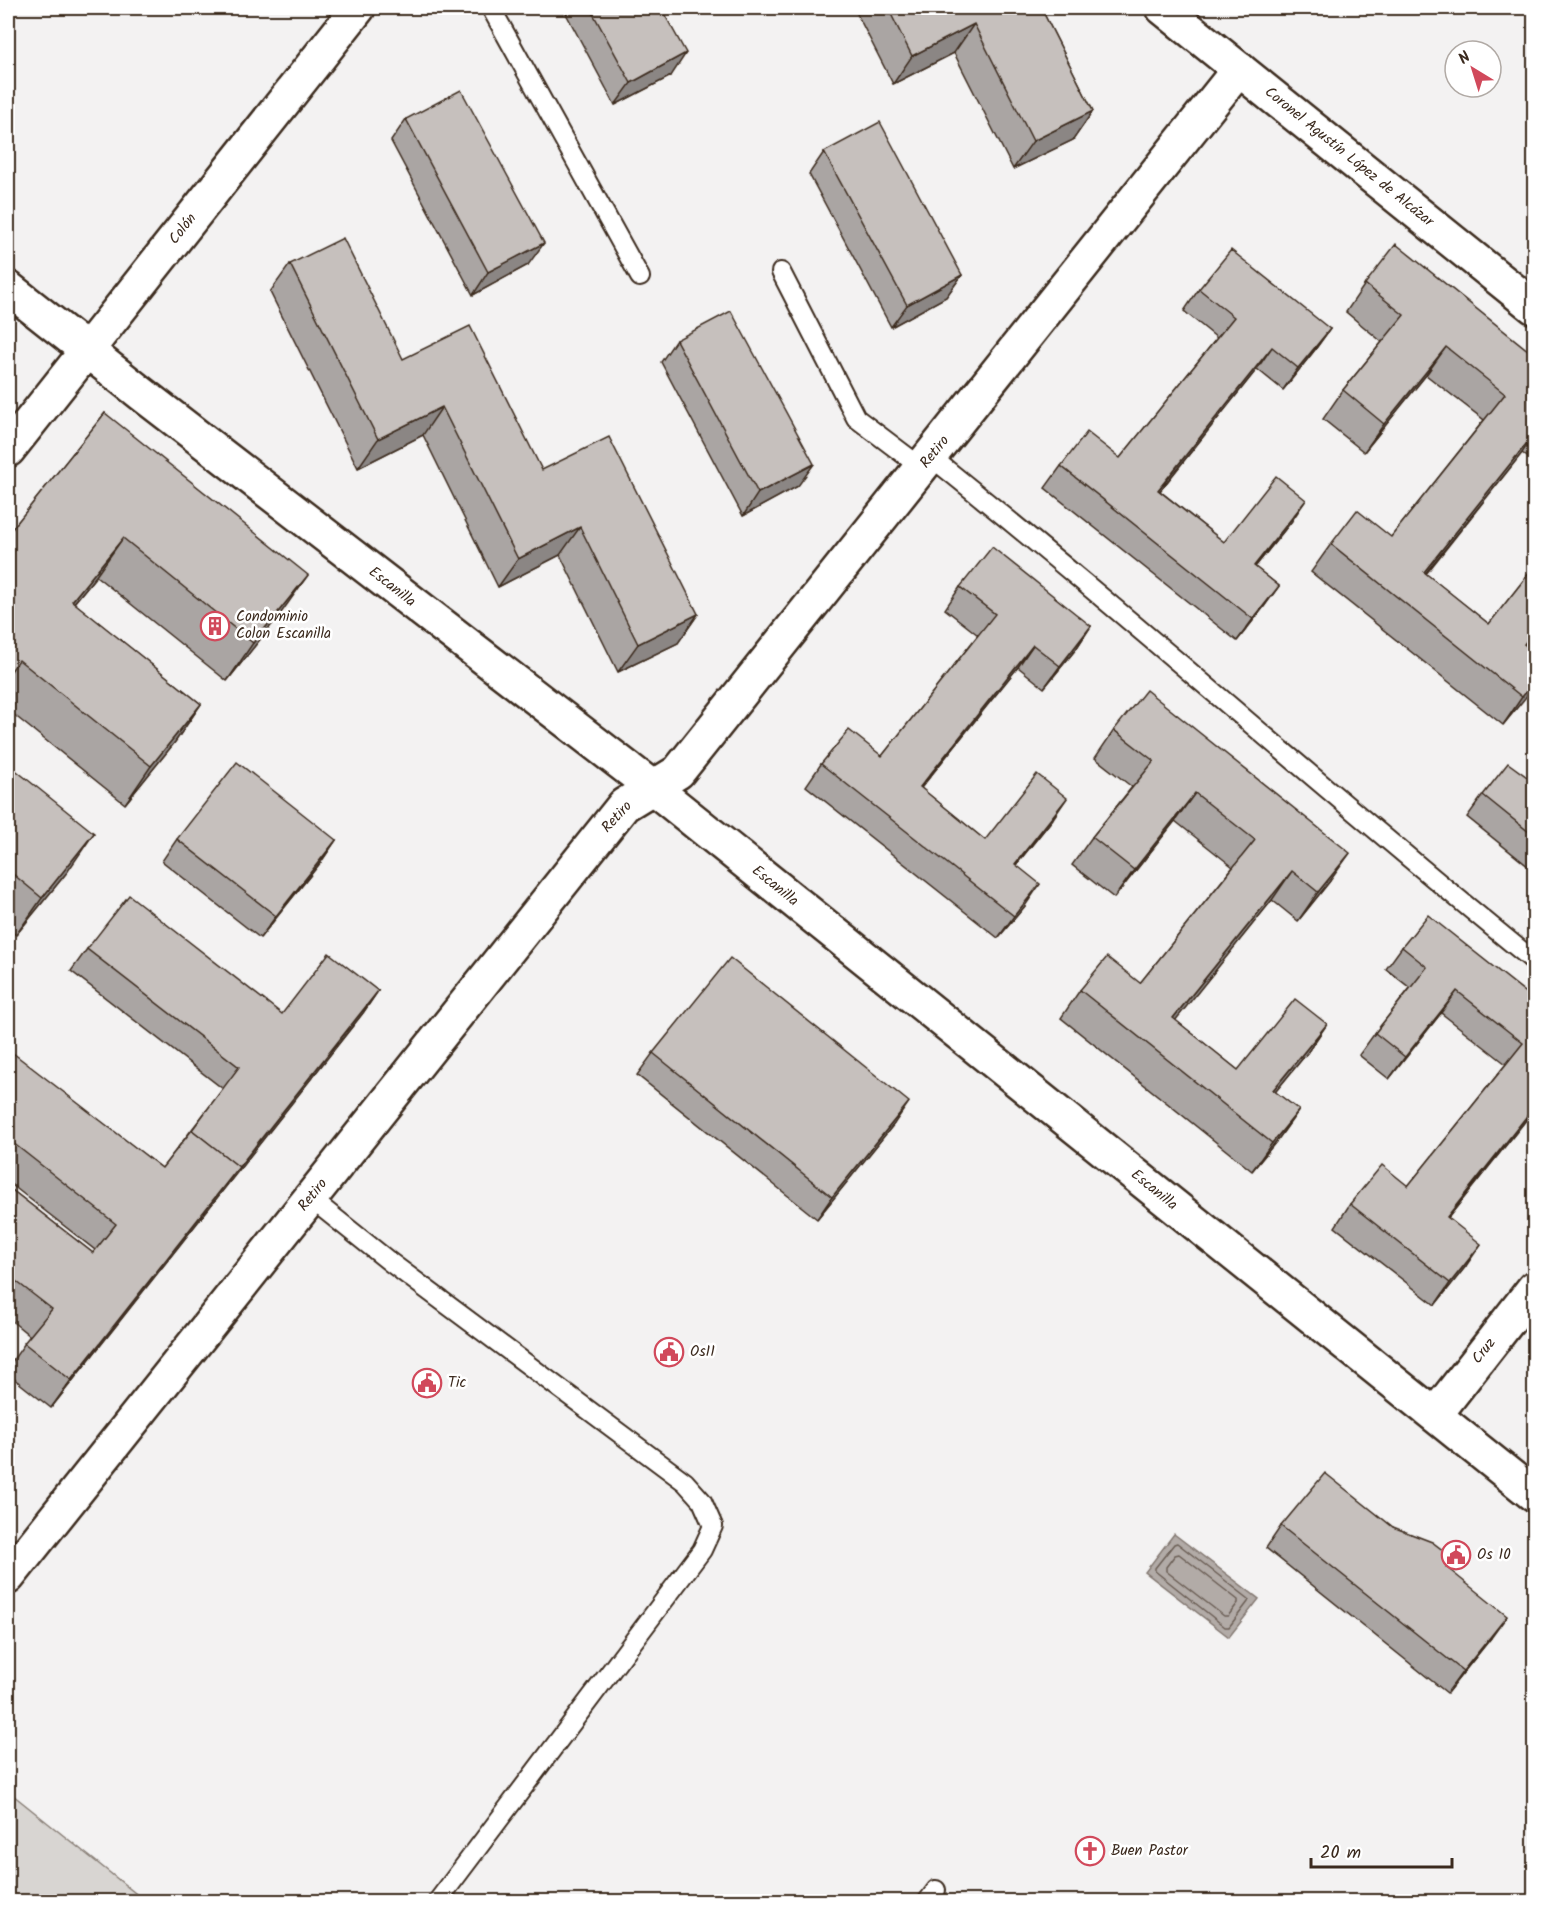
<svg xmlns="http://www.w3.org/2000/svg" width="1542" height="1909" viewBox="0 0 1542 1909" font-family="Kalam,sans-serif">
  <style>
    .green { fill: #d8d5d2; stroke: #8a8078; stroke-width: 1.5 }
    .water { fill: #b2aba7; stroke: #827770; stroke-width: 1.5 }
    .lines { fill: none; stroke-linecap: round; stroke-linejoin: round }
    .shore { stroke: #6b5e55; stroke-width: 1.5 }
    .lane-casing { stroke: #3b2a1e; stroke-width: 22 }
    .street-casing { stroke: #3b2a1e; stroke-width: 38 }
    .secondary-casing { stroke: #3b2a1e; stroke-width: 38 }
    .lane { stroke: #fff; stroke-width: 18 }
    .street { stroke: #fff; stroke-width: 33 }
    .secondary { stroke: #fff; stroke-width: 33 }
    .wall { fill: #aaa5a3; stroke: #3b2a1e; stroke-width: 1.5 }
    .shaded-wall { fill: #8b8684; stroke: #3b2a1e; stroke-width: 1.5 }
    .building { fill: #c6c0bd; stroke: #3b2a1e; stroke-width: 1.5 }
    .labels { text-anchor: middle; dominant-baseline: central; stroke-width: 5; stroke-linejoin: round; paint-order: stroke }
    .street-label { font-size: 15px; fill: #3b2a1e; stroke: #fff }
    .poi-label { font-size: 15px; fill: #3b2a1e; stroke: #fff; text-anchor: start }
  </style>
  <rect width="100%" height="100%" fill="#f3f2f2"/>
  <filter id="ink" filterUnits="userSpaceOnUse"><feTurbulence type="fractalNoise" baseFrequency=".0167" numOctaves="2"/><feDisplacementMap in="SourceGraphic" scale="12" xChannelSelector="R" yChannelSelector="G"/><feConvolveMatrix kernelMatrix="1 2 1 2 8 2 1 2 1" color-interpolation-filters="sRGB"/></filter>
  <g filter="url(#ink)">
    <polygon class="green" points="8,1791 145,1901 8,1901"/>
    <polygon class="water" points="1174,1534 1259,1599 1229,1637 1145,1572"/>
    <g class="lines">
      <g class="shore">
        <polygon points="1177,1543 1249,1599 1248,1602 1229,1627 1225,1627 1155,1571 1155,1568 1174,1544"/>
        <polygon points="1179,1554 1238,1600 1238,1603 1228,1616 1224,1616 1166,1571 1166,1567 1175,1555"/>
      </g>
      <g class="lane-casing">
        <g id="lane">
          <polyline points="491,8 640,277"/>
          <polyline points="781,272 856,418 922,468"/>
          <path d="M931 457C1136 621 1330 796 1534 961"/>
          <polyline points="310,1198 390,1262 685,1482 702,1501 713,1526 702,1550 437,1902"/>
          <polyline points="927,1902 936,1890"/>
        </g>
      </g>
      <g class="street-casing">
        <g id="street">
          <polyline points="1163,8 1534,307"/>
          <polyline points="1435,1415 1534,1288"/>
          <polyline points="8,1577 624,805 678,772 1239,69"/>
        </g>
      </g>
      <g class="secondary-casing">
        <g id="secondary">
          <polyline points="8,288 142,394 652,787 1534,1495"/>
          <polyline points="8,450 358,8"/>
        </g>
      </g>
      <use href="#lane" class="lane"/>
      <use href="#street" class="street"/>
      <use href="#secondary" class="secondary"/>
    </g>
    <g class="wall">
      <polygon points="563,8 661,8 671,76 615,105"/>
      <polygon points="854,8 1041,8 1093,111 1073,140 1013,169 954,53 893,84"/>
      <polygon points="406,119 528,265 473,295 391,141"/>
      <polygon points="824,152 962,275 946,297 891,327 809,174"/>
      <polygon points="290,264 403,359 542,470 698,614 678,643 618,672 560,555 498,587 423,435 358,468 270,292"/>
      <polygon points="1365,284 1534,355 1534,462 1522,453 1426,574 1489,624 1534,567 1534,635 1526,645 1534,652 1534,685 1503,725 1311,572 1331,544 1391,537 1484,420 1426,375 1364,452 1323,419 1343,390 1382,342 1346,312"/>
      <polygon points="1199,289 1330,329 1314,351 1283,390 1257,369 1160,491 1224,542 1291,522 1255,567 1279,586 1263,608 1237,641 1045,488 1061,466 1120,458 1217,338 1184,311"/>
      <polygon points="676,340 798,486 743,516 661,362"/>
      <polygon points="105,413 281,613 227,681 96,576 74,603 201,704 175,742 125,804 8,710 8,534"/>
      <polygon points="960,587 1091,626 1076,649 1044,688 1018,667 921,788 985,840 1052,820 1016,865 1025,906 998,938 806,786 821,764 882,756 978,635 945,609"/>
      <polygon points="1114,730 1330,881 1298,921 1272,900 1175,1020 1238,1070 1327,1024 1307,1053 1275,1092 1299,1110 1279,1138 1252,1171 1061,1018 1080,990 1140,983 1233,867 1175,821 1114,898 1072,865 1092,837 1132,787 1095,758"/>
      <polygon points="8,764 68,871 16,935 8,929"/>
      <polygon points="1534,781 1534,871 1467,817 1483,795 1534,782"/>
      <polygon points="177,839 336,840 321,862 260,938 162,861"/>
      <polygon points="1402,947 1534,999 1534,1110 1448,1218 1466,1266 1435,1305 1335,1227 1350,1204 1408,1186 1506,1064 1441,1013 1389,1079 1359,1055 1375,1033 1410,988 1386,969"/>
      <polygon points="87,949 282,1014 378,991 363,1013 51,1408 8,1374 8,1367 30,1336 8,1318 8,1187 93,1253 95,1250 8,1182 8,1051 162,1168 223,1089 71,971"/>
      <polygon points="653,1053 894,1124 817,1219 637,1075"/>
      <polygon points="1281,1526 1393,1527 1446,1568 1491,1638 1447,1693 1266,1548"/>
    </g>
    <g class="shaded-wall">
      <polygon points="974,24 954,53 893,84 912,56"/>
      <polygon points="686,53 671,76 615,105 631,83"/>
      <polygon points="1093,111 1073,140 1013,169 1033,141"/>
      <polygon points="544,243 528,265 473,295 488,272"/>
      <polygon points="962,275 946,297 891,327 907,305"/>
      <polygon points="1330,329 1314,351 1283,390 1298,368"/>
      <polygon points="1272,347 1257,369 1143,512 1158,490"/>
      <polygon points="1446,347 1426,375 1364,452 1384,424"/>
      <polygon points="442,407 423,435 358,468 378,439"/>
      <polygon points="1534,434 1522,453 1404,600 1424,572"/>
      <polygon points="814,464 798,486 743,516 758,493"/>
      <polygon points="1306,500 1291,522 1238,588 1254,566"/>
      <polygon points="580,527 560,555 498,587 518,559"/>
      <polygon points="123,538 96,576 45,638 72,601"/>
      <polygon points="308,575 281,613 227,681 253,643"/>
      <polygon points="1279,586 1263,608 1237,641 1253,619"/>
      <polygon points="698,614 678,643 618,672 638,644"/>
      <polygon points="1091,626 1076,649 1044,688 1060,666"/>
      <polygon points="1534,631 1534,635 1505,672 1524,644"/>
      <polygon points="1033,645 1018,667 904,809 920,787"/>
      <polygon points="1534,682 1534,685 1530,692 1503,725 1522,697"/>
      <polygon points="201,704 175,742 125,804 151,766"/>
      <polygon points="1195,793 1175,821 1114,898 1134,870"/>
      <polygon points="1067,798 1052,820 999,886 1015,864"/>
      <polygon points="94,833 68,871 16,935 42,898"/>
      <polygon points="336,840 321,862 260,938 276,916"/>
      <polygon points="1350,853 1330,881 1298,921 1318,892"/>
      <polygon points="1292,871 1272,900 1154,1047 1173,1018"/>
      <polygon points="1040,884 1025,906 998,938 1014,916"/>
      <polygon points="378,991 363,1013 51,1408 71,1380"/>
      <polygon points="1457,991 1441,1013 1389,1079 1405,1057"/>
      <polygon points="1327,1024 1307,1053 1254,1118 1273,1090"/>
      <polygon points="909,1102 894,1124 817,1219 832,1197"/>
      <polygon points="1534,1107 1534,1110 1431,1239 1447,1217"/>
      <polygon points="1299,1110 1279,1138 1252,1171 1272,1143"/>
      <polygon points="1481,1244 1466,1266 1435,1305 1450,1283"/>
      <polygon points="1507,1616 1491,1638 1447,1693 1463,1671"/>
    </g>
    <g class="building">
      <polygon points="590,8 661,8 686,53 631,83"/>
      <polygon points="888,8 1041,8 1093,111 1033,141 974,24 912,56"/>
      <polygon points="461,90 544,243 488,272 406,119"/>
      <polygon points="880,122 962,275 907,305 824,152"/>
      <polygon points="343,238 403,359 470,326 542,470 609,437 698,614 638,644 580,527 518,559 442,407 378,439 290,264"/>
      <polygon points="1396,244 1534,355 1534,434 1424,572 1489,624 1534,567 1534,631 1524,644 1534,652 1534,682 1522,697 1331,544 1357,510 1391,537 1505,394 1446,347 1384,424 1343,390 1404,315 1365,284"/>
      <polygon points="1231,250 1330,329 1298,368 1272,347 1158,490 1224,542 1276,476 1306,500 1254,566 1279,586 1253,619 1061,466 1087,432 1120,458 1234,317 1199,289"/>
      <polygon points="731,311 814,464 758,493 676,340"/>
      <polygon points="105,413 308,575 253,643 123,538 72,601 201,704 151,766 19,660 8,675 8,534"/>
      <polygon points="992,547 1091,626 1060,666 1033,645 920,787 985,840 1037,774 1067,798 1015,864 1040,884 1014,916 821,764 849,730 882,756 995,614 960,587"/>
      <polygon points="1146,690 1350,853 1318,892 1292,871 1173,1018 1238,1070 1295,999 1327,1024 1273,1090 1299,1110 1272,1143 1080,990 1107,957 1140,983 1255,840 1195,793 1134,870 1092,837 1154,761 1114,730"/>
      <polygon points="237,762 336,840 276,916 177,839"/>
      <polygon points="1508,763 1534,782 1534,781 1534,836 1483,795"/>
      <polygon points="8,764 94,833 42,898 8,870"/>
      <polygon points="129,895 282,1014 329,953 378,991 234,1173 239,1167 192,1130 239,1067 87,949"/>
      <polygon points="1428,915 1534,999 1534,1107 1447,1217 1481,1244 1450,1283 1350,1204 1382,1165 1408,1186 1523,1043 1457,991 1405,1057 1375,1033 1427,967 1402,947"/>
      <polygon points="730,958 909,1102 832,1197 653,1053"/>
      <polygon points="9,1050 162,1168 192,1130 239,1167 71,1380 24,1343 52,1309 8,1275 8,1187 93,1253 116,1224 8,1139 8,1051"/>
      <polygon points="1325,1473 1393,1527 1432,1542 1453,1558 1446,1567 1507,1616 1463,1671 1281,1526"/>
    </g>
  </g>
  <defs>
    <g id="building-ring" transform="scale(1.5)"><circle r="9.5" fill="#fff" stroke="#d1495b" stroke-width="1.5"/><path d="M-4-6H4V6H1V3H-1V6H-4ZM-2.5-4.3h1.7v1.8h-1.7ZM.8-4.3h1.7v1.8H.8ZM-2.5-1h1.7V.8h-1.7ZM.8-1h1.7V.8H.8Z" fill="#d1495b"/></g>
    <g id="civic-ring" transform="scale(1.5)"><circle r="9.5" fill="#fff" stroke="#d1495b" stroke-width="1.5"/><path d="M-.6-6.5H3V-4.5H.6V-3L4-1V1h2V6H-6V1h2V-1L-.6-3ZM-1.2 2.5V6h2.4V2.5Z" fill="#d1495b"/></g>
    <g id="church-ring" transform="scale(1.5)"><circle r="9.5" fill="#fff" stroke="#d1495b" stroke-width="1.5"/><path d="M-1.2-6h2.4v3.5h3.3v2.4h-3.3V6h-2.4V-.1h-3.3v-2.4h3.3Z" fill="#d1495b"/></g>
  </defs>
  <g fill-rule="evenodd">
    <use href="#building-ring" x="215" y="626"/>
    <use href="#civic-ring" x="669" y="1352"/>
    <use href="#civic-ring" x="427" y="1383"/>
    <use href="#civic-ring" x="1456" y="1555"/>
    <use href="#church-ring" x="1090" y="1851"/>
  </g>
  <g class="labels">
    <g class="street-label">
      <text transform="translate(1349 157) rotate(39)">Coronel Agustín López de Alcázar</text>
      <text transform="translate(183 229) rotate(-52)">Colón</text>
      <text transform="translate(935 452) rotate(-51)">Retiro</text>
      <text transform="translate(392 587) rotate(38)">Escanilla</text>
      <text transform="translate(617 817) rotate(-47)">Retiro</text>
      <text transform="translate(775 886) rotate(39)">Escanilla</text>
      <text transform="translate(1154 1190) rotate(39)">Escanilla</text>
      <text transform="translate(313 1195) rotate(-51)">Retiro</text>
      <text transform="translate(1484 1351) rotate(-52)">Cruz</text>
    </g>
    <g class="poi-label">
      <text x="236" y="617">Condominio<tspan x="236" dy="17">Colon Escanilla</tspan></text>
      <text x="690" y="1352">Os11</text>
      <text x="448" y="1383">Tic</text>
      <text x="1477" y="1555">Os 10</text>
      <text x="1111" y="1851">Buen Pastor</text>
    </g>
  </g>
  <rect width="1542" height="1909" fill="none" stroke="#fff" stroke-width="30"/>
  <rect x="15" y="15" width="1512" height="1879" fill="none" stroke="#3b2a1e" stroke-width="2" filter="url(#ink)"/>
  <g transform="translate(1473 69) rotate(322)"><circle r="28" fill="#ffffff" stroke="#b1aaa5" stroke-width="1.5"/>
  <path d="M0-4.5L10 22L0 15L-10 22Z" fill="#d1495b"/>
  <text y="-9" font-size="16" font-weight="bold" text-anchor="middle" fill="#3b2a1e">N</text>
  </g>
  <path d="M1311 1858v9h141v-9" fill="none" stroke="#3b2a1e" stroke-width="3"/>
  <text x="1320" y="1858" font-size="18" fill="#3b2a1e" stroke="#ffffff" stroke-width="4.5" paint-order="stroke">20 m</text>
</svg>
